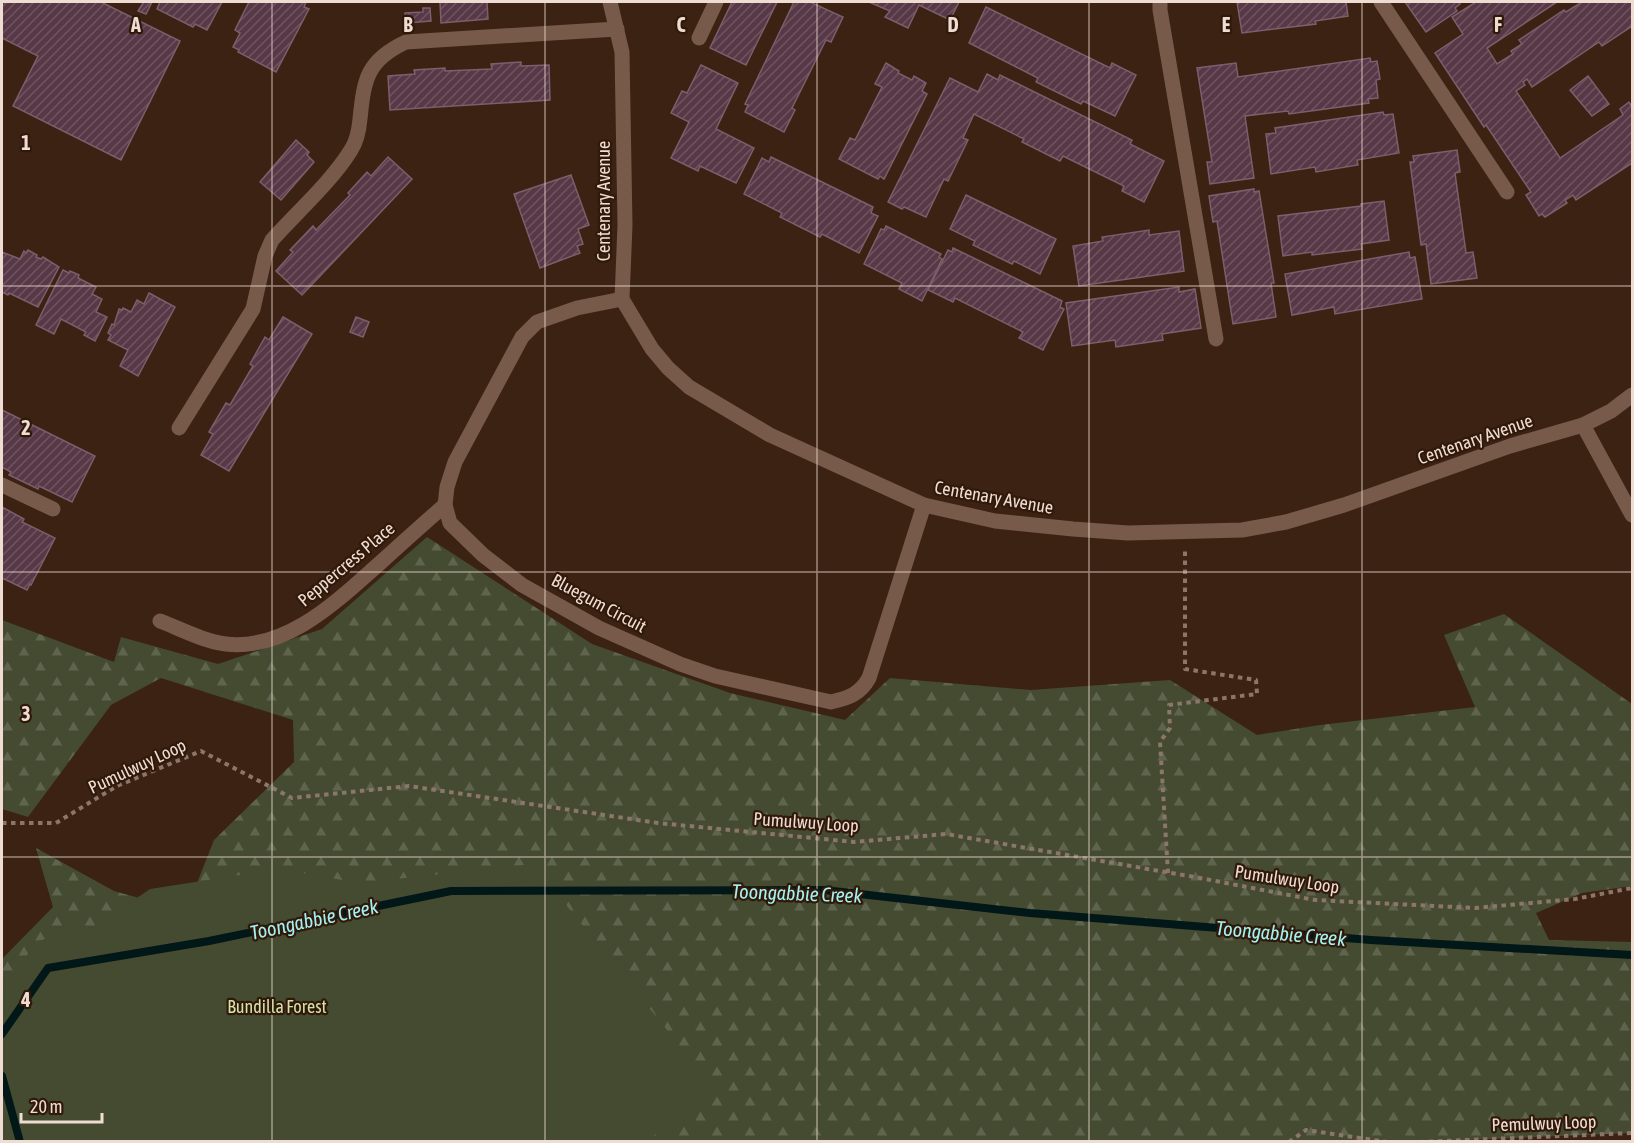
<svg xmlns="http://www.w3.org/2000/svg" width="1634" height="1143" viewBox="0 0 1634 1143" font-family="'Asap Condensed',sans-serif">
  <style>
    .forest { fill: url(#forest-firs) }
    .green { fill: #444b31 }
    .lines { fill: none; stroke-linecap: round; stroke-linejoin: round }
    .stream { stroke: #021717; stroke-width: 8 }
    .building { fill: url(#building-hatch); stroke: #7d5e6c; stroke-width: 1.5 }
    .path { stroke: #8c766a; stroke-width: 4; stroke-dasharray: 4.5 4.5; stroke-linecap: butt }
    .minor { stroke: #775a49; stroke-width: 15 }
    .grid { fill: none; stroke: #efddd4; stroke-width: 1.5; stroke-opacity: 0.55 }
    .labels { text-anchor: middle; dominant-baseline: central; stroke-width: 4.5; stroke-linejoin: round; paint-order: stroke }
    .street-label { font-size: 18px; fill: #efddd4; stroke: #31190a }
    .park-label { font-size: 18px; fill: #d2e2a8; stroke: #31190a }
    .water-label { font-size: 20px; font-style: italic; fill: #a3f2f3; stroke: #31190a }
    .grid-label { font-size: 20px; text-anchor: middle; font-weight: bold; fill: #efddd4; stroke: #31190a; stroke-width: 4.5; stroke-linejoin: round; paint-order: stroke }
  </style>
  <defs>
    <pattern id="forest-firs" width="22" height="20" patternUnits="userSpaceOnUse" patternTransform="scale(1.5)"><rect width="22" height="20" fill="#444b31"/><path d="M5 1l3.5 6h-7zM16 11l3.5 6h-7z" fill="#5f644e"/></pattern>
    <pattern id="building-hatch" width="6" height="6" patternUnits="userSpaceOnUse" patternTransform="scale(1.5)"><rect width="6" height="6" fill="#563846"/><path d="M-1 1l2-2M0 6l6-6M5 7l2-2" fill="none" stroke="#6f5460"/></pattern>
  </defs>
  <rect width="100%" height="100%" fill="#3b2213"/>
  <polygon class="forest" points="427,537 592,644 730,693 845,720 890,678 1031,690 1170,680 1257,735 1320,725 1475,707 1444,635 1504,614 1632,704 1632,886 1582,893 1536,913 1549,940 1632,942 1632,1133 1420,1142 2,1141 2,959 53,907 36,848 114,891 186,911 214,840 294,762 293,720 161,678 111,705 28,817 2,809 2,620 114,662 121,637 218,664 322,629"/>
  <polygon class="green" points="533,864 713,1087 647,1141 2,1141 2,991 37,941 94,927 150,889 279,869 359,883"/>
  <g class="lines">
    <g class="stream">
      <polyline points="2,1034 48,968 209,941 451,891 824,890 1030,913 1371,940 1632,955"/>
      <polyline points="2,1076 20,1142"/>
    </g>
  </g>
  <g class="building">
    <polygon points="2,2 101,2 180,41 121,160 13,106 38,56 2,38"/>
    <polygon points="144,2 152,2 146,14 138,11"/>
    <polygon points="160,2 222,2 207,30 195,24 193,27 157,9"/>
    <polygon points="249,2 306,2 304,7 309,9 276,72 238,52 239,50 233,47 240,33 235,30"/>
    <polygon points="440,2 487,2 488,19 441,23"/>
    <polygon points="732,2 777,2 746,65 710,48"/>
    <polygon points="794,2 810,2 843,17 831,42 826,40 792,108 795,110 784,132 745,112 748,105 745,104"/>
    <polygon points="869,2 959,2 950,20 919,5 908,28 885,17 890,11"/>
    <polygon points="1237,2 1346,2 1348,16 1315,21 1316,24 1242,33"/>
    <polygon points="1405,2 1458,2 1460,4 1455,8 1457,11 1426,32"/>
    <polygon points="1476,2 1557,2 1487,48 1497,64 1513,54 1511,51 1522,44 1519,40 1564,10 1566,12 1582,2 1632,2 1632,26 1602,46 1599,42 1532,87 1527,79 1523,82 1525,85 1516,91 1560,158 1623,115 1620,109 1629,102 1632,107 1632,163 1576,200 1573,195 1565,200 1567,203 1545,217 1542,214 1539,216 1526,195 1531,192 1486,125 1484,127 1435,53 1463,34 1452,17"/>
    <polygon points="986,7 1110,68 1112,63 1136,75 1115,116 1083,101 1081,104 1036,82 1038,78 969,43"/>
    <polygon points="423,8 430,8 431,21 406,23 405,13 423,12"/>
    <polygon points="1370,58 1371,62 1377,61 1380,79 1376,80 1378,98 1368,99 1369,103 1289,114 1288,111 1245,116 1254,178 1210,184 1207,162 1212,162 1197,68 1236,63 1238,77"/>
    <polygon points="521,62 521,66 549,65 550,100 390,110 388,76 415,74 414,70 445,68 445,71 492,69 491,64"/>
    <polygon points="886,63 899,71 898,73 912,80 914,76 926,83 922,91 927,94 884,179 880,176 878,179 839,159 850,138 855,140 882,87 875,84"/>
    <polygon points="701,65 738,83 716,129 754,148 736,183 700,166 698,171 671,158 689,122 671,113 682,91 687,93"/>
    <polygon points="987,74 998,80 1000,75 1132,140 1130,144 1164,161 1144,202 1122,191 1124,186 1063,156 1060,161 1022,142 1024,139 974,114 963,138 968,140 948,181 944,179 926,217 904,207 902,209 888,202 950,78 978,92"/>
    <polygon points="1588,76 1609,104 1592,116 1570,90"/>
    <polygon points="1383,112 1384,115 1393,114 1399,153 1357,160 1358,165 1316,172 1315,167 1271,174 1266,134 1276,133 1275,128"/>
    <polygon points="296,140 309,152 307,155 314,162 281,200 260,182"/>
    <polygon points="1457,150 1460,172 1455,173 1466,253 1473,252 1477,278 1431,284 1426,244 1421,245 1410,162 1414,162 1413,156"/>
    <polygon points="388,157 412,179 302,295 276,271 293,252 290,250 313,226 316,230 350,195 348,193 367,172 371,176"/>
    <polygon points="771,157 873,207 871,213 878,216 859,253 822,234 820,237 780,217 782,213 744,194 762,158 769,162"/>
    <polygon points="571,175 589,225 578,229 583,244 577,246 580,253 540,268 514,194"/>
    <polygon points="1254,189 1254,192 1259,191 1274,283 1271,283 1276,317 1233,324 1217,221 1213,222 1209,196"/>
    <polygon points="966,195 1056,239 1040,274 1014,261 1012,264 973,245 975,241 950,229"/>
    <polygon points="1384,201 1389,240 1361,244 1362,249 1312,255 1312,252 1283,256 1278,216 1361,206 1361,204"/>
    <polygon points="886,226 941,254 939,257 942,259 922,301 899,289 902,283 864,264 881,229 884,230"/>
    <polygon points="1149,230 1149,235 1179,231 1184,271 1079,286 1073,246 1103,241 1102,237"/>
    <polygon points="953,248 1062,301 1060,307 1064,309 1043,350 1019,338 1023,332 955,298 953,302 928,290 948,250 952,252"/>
    <polygon points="28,250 37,255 36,257 41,259 43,257 59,267 38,307 9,293 8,295 2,292 2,252 20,259 24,251 26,253"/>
    <polygon points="1409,252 1410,258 1415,257 1422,299 1335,314 1334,307 1292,315 1285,274"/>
    <polygon points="63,270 69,273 70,271 79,275 78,278 96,287 92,294 102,299 96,312 107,317 95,341 84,335 86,332 61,319 54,334 36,325"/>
    <polygon points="1179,287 1179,292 1195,289 1201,328 1162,334 1163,340 1116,347 1115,340 1072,346 1066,303"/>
    <polygon points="149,293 175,307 138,376 120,366 128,350 108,340 111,335 108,333 112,324 114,325 119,309 122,310 123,308 131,312 137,300 144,304"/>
    <polygon points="283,317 312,334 229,471 201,455 213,434 209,432 226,403 230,405 253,366 250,364 265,337 269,340"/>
    <polygon points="356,317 369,322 363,337 350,332"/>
    <polygon points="2,410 95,456 72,502 39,486 38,489 9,475 11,472 2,467"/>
    <polygon points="2,507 24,519 22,522 55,538 31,585 30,584 27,590 2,578"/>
  </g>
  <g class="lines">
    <g class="path">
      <polyline points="2,823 56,823 117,786 201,751 292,798 409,786 658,823 854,842 946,834 1200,878 1315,900 1475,908 1575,899 1632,888"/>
      <polyline points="1168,873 1160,742 1170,728 1169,705 1257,694 1256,680 1185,669 1185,551"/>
      <polyline points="1289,1142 1306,1130 1387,1142"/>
      <polyline points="1420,1142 1632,1133"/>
    </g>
    <g class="minor">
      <polyline points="610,2 622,52 625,225 622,299 652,349 668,368 689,387 770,435 924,505 995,521 1073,529 1128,533 1242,530 1286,522 1344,505 1510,446 1583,425 1611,411 1632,395"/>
      <polyline points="1160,2 1160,10 1216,339"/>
      <polyline points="1381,2 1507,192"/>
      <polyline points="699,38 716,2"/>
      <path d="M622 299 577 308 537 322 522 337 455 462 447 487 445 505 450 523 483 555 522 585 599 628 680 664 715 676 831 702C849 698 860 694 869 678L924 505"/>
      <polyline points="1583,425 1632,515"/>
      <path d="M179 428 253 309 265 256 272 240C297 212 332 181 351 150 357 141 359 130 360 119 364 79 367 60 406 42L617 29"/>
      <polyline points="2,485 53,509"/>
      <path d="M160 621C181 629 203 641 226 644 287 651 338 600 380 563 402 543 423 524 445 505"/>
    </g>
  </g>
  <path class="grid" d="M272 2V1142M545 2V1142M817 2V1142M1089 2V1142M1362 2V1142M2 286H1632M2 572H1632M2 857H1632"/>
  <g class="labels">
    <g class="street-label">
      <text transform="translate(603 201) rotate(-90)">Centenary Avenue</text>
      <text transform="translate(1475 439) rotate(-19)">Centenary Avenue</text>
      <text transform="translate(994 497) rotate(10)">Centenary Avenue</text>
      <text transform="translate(346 564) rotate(-40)">Peppercress Place</text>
      <text transform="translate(599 603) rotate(28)">Bluegum Circuit</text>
      <text transform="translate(137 766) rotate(-25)">Pumulwuy Loop</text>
      <text transform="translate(806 822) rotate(4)">Pumulwuy Loop</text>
      <text transform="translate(1287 879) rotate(9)">Pumulwuy Loop</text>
      <text transform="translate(1544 1123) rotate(-2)">Pemulwuy Loop</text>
    </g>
    <g class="park-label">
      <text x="277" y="1006">Bundilla Forest</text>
    </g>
    <g class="water-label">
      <text transform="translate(797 893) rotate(2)">Toongabbie Creek</text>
      <text transform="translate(314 919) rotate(-12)">Toongabbie Creek</text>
      <text transform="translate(1281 933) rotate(5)">Toongabbie Creek</text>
    </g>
  </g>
  <g class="grid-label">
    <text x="136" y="32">A</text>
    <text x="408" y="32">B</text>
    <text x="681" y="32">C</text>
    <text x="953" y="32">D</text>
    <text x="1226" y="32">E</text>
    <text x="1498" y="32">F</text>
    <text x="26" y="150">1</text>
    <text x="26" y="435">2</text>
    <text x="26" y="721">3</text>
    <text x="26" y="1007">4</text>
  </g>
  <rect width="1634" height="1143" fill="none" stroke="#efddd4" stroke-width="6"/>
  <path d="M21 1113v9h81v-9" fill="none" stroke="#efddd4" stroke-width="3"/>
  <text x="30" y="1113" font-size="18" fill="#efddd4" stroke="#31190a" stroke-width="4.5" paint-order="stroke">20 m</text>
</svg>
